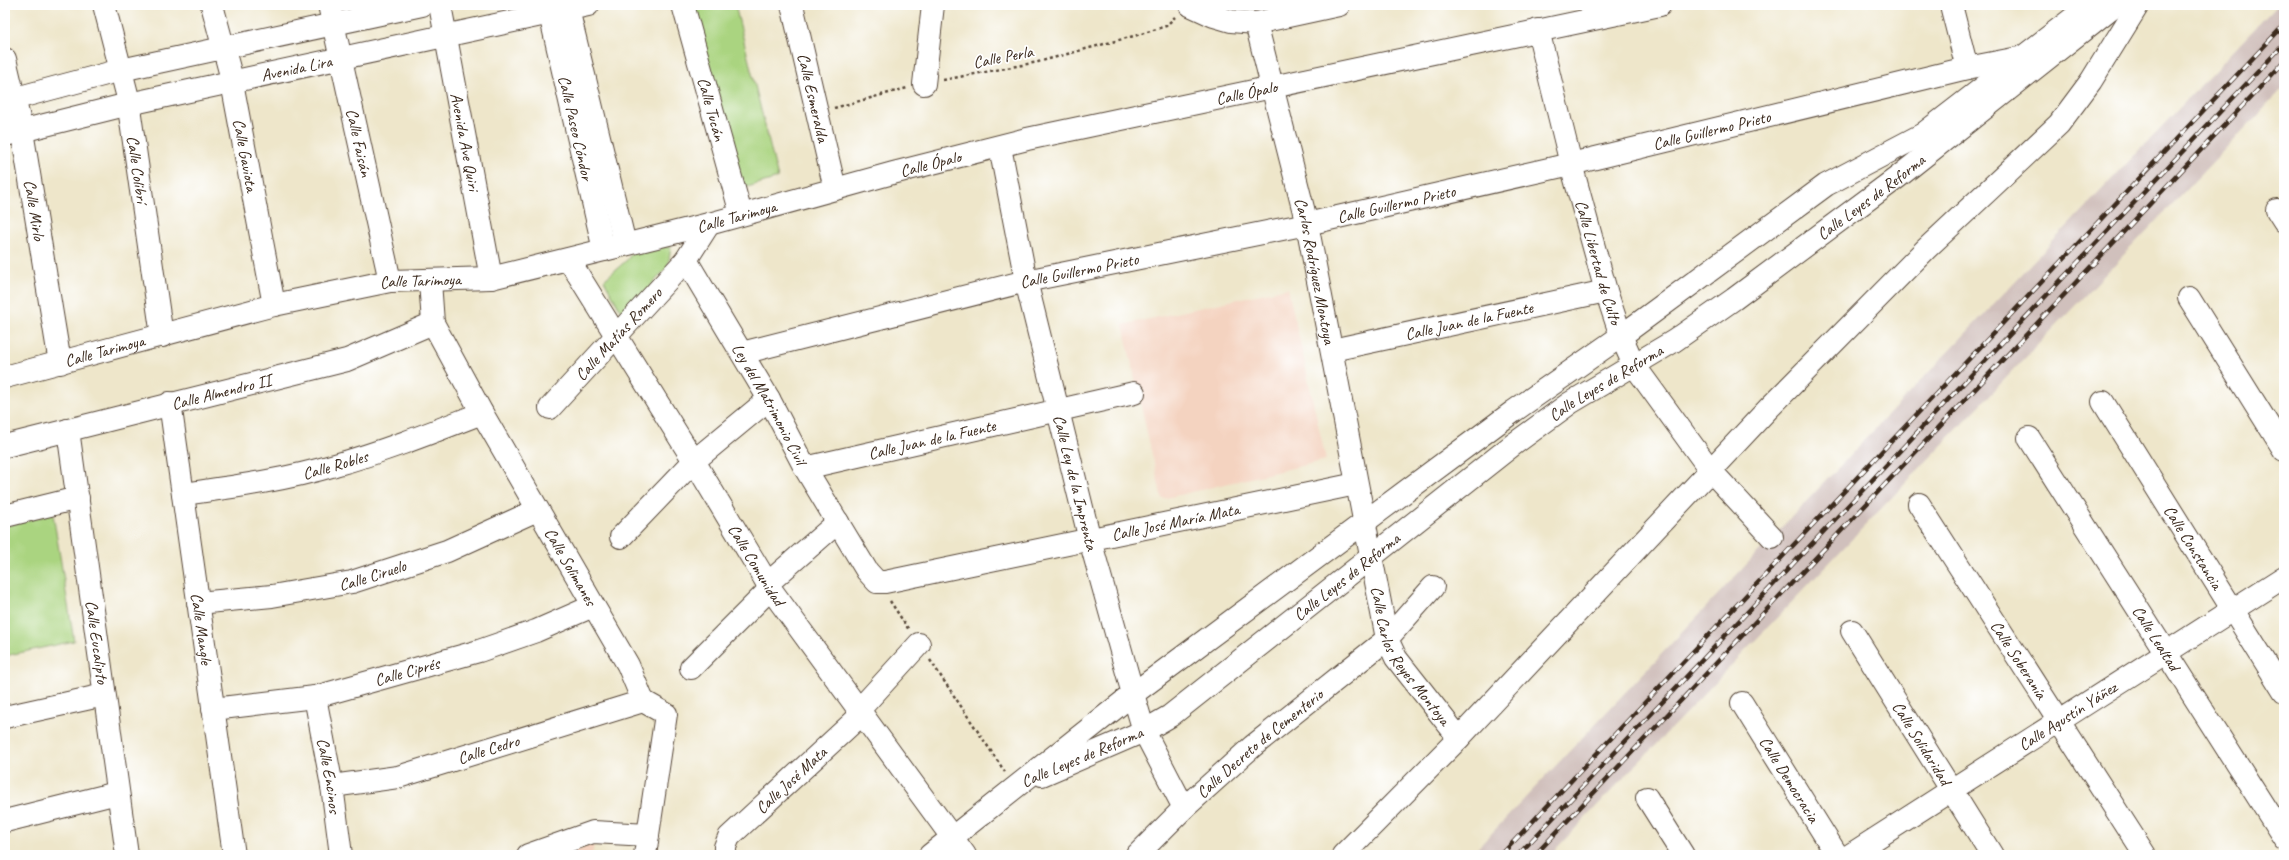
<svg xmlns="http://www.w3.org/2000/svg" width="2289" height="860" viewBox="0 0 2289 860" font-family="Caveat,sans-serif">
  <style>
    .built { fill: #f4d3c0 }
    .industrial { fill: #d0c0bc }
    .green { fill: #aad480; stroke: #727f4f }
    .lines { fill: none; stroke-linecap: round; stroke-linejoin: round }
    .minor-casing { stroke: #564638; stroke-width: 24 }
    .major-casing { stroke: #564638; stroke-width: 24 }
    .path { stroke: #564638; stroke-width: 2.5; stroke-dasharray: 3 3; stroke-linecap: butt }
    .minor { stroke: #fff; stroke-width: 22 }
    .major { stroke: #fff; stroke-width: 22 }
    .rail-casing { stroke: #3b2a1e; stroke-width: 4.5 }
    .rail { stroke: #fff; stroke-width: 3; stroke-dasharray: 9; stroke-linecap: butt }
    .labels { text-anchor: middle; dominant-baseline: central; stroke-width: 3.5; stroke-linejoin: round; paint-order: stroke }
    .street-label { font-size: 17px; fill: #3b2a1e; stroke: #fff }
  </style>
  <rect width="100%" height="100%" fill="#fff"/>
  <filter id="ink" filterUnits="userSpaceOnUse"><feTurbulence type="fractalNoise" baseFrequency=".025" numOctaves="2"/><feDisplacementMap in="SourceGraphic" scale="8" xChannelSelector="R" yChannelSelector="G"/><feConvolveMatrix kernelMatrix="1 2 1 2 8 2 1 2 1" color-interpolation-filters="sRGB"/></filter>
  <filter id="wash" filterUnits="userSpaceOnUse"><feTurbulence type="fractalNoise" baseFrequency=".012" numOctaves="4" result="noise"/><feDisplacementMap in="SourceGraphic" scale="16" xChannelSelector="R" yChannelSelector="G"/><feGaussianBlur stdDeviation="0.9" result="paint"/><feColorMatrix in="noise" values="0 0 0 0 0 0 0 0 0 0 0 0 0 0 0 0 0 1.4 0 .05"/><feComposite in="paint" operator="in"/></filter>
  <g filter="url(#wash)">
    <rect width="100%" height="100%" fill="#eee6ca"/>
    <g class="built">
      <polygon points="1288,288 1326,460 1162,499 1123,325"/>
      <polygon points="594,844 592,855 559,855"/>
    </g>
    <polygon class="industrial" points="2277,5 2284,5 2284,87 2268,104 1550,855 1471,855"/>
    <g class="green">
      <polygon points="687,5 735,5 778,178 730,192"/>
      <polygon points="635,247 671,247 668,266 624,317 604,280 628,259"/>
      <polygon points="53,514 74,641 5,656 5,526"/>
    </g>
  </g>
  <g filter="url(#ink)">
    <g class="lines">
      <g class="minor-casing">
        <g id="minor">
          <path id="s1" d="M104 5 127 94 162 336"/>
          <path id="s2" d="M212 5 230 72 274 305"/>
          <path id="s3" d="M329 5 390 281"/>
          <path id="s4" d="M440 5 491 278"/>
          <path id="s5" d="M548 5 604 250"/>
          <polyline points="567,5 625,244"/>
          <path id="s6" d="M683 5 741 214"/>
          <path id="s7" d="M792 5 835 189"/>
          <polyline points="1190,5 1214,16 1231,21 1256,23 1339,5"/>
          <polyline points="1951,5 1967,68"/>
          <path id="s8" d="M1256 23 1307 224 1387 639 1396 658 1459 738"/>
          <path id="s9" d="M1538 30 1571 164 1606 291 1621 336 1634 365 1711 471 1772 537"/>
          <path id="s10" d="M5 59 22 131 60 363"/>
          <polyline points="924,84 933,5"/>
          <polyline points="5,101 121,70 422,5"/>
          <path id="s11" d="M5 135 129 104 588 5"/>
          <path id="s12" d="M1000 147 1026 281 1090 540 1133 694 1144 731 1184 808"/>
          <polyline points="2277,210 2284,221"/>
          <path id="s13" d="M709 224 686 260 769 399 805 468 867 571 877 582H885L1356 484"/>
          <path id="s14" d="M569 260 694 461 772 591 965 855"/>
          <path id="s15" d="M430 281 433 323 482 413 628 665 643 701 666 714 645 855"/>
          <polyline points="2189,298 2284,450"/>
          <path id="s16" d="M1332 350 1606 291"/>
          <path id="s17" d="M742 353 1026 281 1307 224 1571 164 1967 68 2029 56"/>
          <path id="s18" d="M5 377 274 305 390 281 491 278 709 224 893 173 1027 139 1660 5"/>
          <path id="s19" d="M2103 402 2284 692"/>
          <path id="s20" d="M170 403 234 855"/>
          <path id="s21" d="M550 408 686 260"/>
          <path id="s22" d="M68 430 127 855"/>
          <path id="s23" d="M2029 438 2284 838"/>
          <path id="s24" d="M5 446 347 360 433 323"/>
          <path id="s25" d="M805 468 1134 393"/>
          <path id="s26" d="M183 494C233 487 286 480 335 465 385 451 433 432 482 413"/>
          <path id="s27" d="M1919 504 2145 855"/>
          <polyline points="5,516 78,498"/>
          <polyline points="621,537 694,461 769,399"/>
          <polyline points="767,584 838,522"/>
          <path id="s28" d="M198 603 272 596 352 582 447 551 537 510"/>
          <path id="s29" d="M1852 631 1992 855"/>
          <polyline points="691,668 770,589"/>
          <path id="s30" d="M315 697 332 786 341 855"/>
          <path id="s31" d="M1742 703 1837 855"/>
          <path id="s32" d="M213 709 315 697 479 651 536 631 593 606"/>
          <polyline points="858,711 919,644"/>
          <polyline points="5,717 104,695"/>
          <path id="s33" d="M332 786 398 777 643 701"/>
          <polyline points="1647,798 1683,855"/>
          <polyline points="5,821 117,793"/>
          <polyline points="528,855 593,832 648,835"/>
          <path id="s34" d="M725 855V847L729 837 861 715"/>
          <path id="s35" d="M1137 855 1184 808 1253 746 1387 639 1433 587"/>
          <path id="s36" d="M1850 855 2284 577"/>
        </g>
      </g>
      <g class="major-casing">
        <g id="major">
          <path id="s37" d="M1042 775 1144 731 1170 716 1514 444 1570 403 1674 341 1734 299 1898 177 2115 5"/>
          <polyline points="930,855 1133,694 1514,411 1621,336 1826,185 1923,134 2090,5"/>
          <polyline points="1343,855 1459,738 1768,409 1926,249 2059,124 2091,81 2138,5"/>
        </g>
      </g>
      <g class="path">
        <polyline points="943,80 1038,62 1141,34 1166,26 1175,17"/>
        <polyline points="834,108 907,88"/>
        <polyline points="890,601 909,630"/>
        <polyline points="930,660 1005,772"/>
      </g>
      <use href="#minor" class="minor"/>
      <use href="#major" class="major"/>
      <g class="rail-casing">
        <g id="rail">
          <polyline points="1501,855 2284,25"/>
          <polyline points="1518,855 2284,44"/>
          <polyline points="1535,855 2284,62"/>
        </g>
      </g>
      <use href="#rail" class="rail"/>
    </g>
  </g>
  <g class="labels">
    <g class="street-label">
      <text transform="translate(1003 57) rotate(-11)">Calle Perla</text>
      <text stroke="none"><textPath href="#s11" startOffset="299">Avenida Lira</textPath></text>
      <text stroke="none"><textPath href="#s18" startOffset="1276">Calle Ópalo</textPath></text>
      <text stroke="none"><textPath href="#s7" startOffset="95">Calle Esmeralda</textPath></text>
      <text stroke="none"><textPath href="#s6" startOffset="108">Calle Tucán</textPath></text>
      <text stroke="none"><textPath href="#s5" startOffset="126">Calle Paseo Cóndor</textPath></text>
      <text stroke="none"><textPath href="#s17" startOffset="995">Calle Guillermo Prieto</textPath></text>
      <text stroke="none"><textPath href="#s4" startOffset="139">Avenida Ave Quiri</textPath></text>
      <text stroke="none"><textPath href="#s3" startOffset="141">Calle Faisán</textPath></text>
      <text stroke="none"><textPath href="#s2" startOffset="154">Calle Gaviota</textPath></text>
      <text stroke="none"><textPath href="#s18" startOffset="952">Calle Ópalo</textPath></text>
      <text stroke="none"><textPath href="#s1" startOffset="168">Calle Colibrí</textPath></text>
      <text stroke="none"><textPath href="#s37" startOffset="1014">Calle Leyes de Reforma</textPath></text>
      <text stroke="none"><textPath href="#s17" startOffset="671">Calle Guillermo Prieto</textPath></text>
      <text stroke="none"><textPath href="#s10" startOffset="154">Calle Mirlo</textPath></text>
      <text stroke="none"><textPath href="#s18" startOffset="751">Calle Tarimoya</textPath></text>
      <text stroke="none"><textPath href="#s9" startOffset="240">Calle Libertad de Culto</textPath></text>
      <text stroke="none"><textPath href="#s17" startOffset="347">Calle Guillermo Prieto</textPath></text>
      <text stroke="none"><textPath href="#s8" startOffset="255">Carlos Rodríguez Montoya</textPath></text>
      <text stroke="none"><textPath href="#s18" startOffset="427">Calle Tarimoya</textPath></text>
      <text stroke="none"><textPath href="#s16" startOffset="140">Calle Juan de la Fuente</textPath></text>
      <text stroke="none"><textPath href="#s21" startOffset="101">Calle Matías Romero</textPath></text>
      <text stroke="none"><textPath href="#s18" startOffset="103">Calle Tarimoya</textPath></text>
      <text stroke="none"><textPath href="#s37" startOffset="690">Calle Leyes de Reforma</textPath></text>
      <text stroke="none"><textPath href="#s24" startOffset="223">Calle Almendro II</textPath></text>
      <text stroke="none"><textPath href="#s13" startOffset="209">Ley del Matrimonio Civil</textPath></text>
      <text stroke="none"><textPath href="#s25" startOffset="130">Calle Juan de la Fuente</textPath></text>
      <text stroke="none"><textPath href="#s26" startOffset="155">Calle Robles</textPath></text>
      <text stroke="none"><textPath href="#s12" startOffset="344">Calle Ley de la Imprenta</textPath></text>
      <text stroke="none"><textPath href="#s13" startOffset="722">Calle José María Mata</textPath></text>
      <text stroke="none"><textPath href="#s19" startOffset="171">Calle Constancia</textPath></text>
      <text stroke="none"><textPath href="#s14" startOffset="358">Calle Comunidad</textPath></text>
      <text stroke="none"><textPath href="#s15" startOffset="322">Calle Solimanes</textPath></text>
      <text stroke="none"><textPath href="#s28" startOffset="177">Calle Ciruelo</textPath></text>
      <text stroke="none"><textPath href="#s37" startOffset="366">Calle Leyes de Reforma</textPath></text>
      <text stroke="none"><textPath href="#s20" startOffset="228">Calle Mangle</textPath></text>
      <text stroke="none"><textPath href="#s23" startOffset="237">Calle Lealtad</textPath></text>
      <text stroke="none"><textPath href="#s22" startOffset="214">Calle Eucalipto</textPath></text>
      <text stroke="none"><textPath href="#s8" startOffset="655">Calle Carlos Reyes Montoya</textPath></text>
      <text stroke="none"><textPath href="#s27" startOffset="185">Calle Soberanía</textPath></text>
      <text stroke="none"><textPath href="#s32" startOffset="198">Calle Ciprés</textPath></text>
      <text stroke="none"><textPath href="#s36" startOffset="258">Calle Agustín Yáñez</textPath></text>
      <text stroke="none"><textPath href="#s35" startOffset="166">Calle Decreto de Cementerio</textPath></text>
      <text stroke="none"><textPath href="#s29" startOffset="132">Calle Solidaridad</textPath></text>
      <text stroke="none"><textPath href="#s33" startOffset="161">Calle Cedro</textPath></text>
      <text transform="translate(1082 757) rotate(-23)">Calle Leyes de Reforma</text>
      <text stroke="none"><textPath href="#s30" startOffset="80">Calle Encinos</textPath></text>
      <text stroke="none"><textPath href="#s31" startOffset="90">Calle Democracia</textPath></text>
      <text stroke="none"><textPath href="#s34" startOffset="103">Calle José Mata</textPath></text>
    </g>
  </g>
  <rect width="2289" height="860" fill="none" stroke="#fff" stroke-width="20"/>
</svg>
